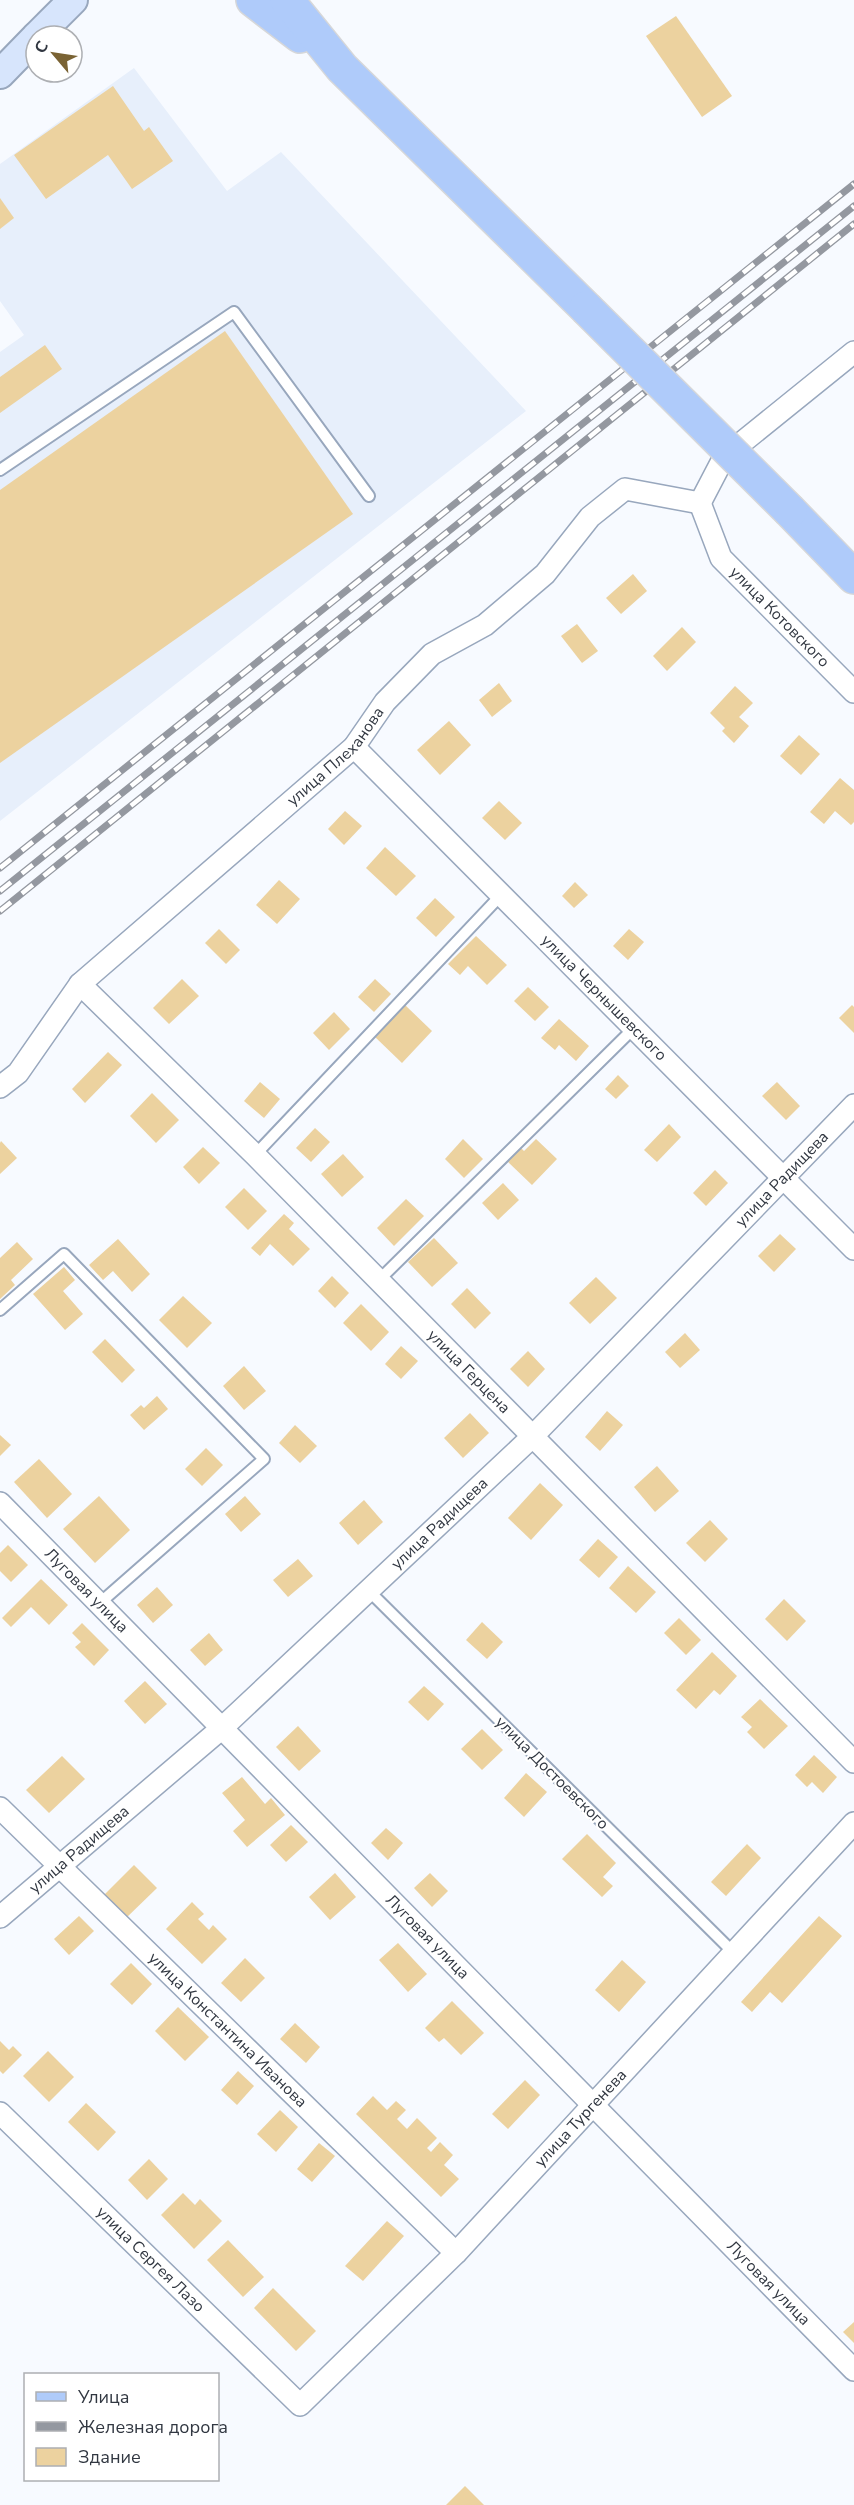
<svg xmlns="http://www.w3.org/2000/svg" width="854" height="2505" viewBox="0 0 854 2505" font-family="'Nunito Sans',sans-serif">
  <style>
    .built { fill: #e7effb }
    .building { fill: #ecd29f }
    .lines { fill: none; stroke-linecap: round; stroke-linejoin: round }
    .lane-casing { stroke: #98a7bd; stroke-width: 14 }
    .street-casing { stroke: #98a7bd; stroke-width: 24 }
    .secondary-casing { stroke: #98a7bd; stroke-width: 32 }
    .primary-casing { stroke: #d6d7d9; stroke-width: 36 }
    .lane { stroke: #fff; stroke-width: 10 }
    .street { stroke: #fff; stroke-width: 21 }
    .secondary { stroke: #d7e5fc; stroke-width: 28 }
    .primary { stroke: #afcbfa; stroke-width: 33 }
    .rail-casing { stroke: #9498a0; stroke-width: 7 }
    .rail { stroke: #fff; stroke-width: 4.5; stroke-dasharray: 14; stroke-linecap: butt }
    .primary-bridge-casing { stroke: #d6d7d9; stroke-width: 36; stroke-linecap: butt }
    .primary-bridge { stroke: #afcbfa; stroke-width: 33 }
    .labels { text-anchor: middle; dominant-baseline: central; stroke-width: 4.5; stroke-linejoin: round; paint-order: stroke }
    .street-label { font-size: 16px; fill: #313741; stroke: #fff }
  </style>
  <rect width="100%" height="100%" fill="#f7faff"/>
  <polygon class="built" points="134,68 227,191 281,152 526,411 0,821 0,352 24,335 0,301 0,164"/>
  <g class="building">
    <polygon points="676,16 732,96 702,117 646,36"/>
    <polygon points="113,86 144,131 149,127 173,161 132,189 108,155 46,199 14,155"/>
    <polygon points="0,198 14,218 0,229"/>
    <polygon points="225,331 353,514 0,763 0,490"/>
    <polygon points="45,345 62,369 0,413 0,377"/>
    <polygon points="633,574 647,591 621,614 606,598"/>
    <polygon points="577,624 598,651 582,663 561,636"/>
    <polygon points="682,627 696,642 667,671 653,656"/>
    <polygon points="499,683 512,701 492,717 479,700"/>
    <polygon points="735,686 753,703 739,717 749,726 734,743 722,731 725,728 710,713"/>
    <polygon points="449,721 471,745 440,775 417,750"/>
    <polygon points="799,735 820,754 801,775 780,756"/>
    <polygon points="840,778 854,790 854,822 851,825 835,811 824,824 810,812"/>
    <polygon points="499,801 522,823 505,840 482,818"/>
    <polygon points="345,811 362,826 344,845 328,829"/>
    <polygon points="385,847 416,876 396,896 366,868"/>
    <polygon points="279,880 300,899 277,924 256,905"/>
    <polygon points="575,882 588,895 574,908 562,896"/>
    <polygon points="435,898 455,917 436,937 416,918"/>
    <polygon points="219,929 240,950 226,964 205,943"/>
    <polygon points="629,929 644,942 628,960 613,946"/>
    <polygon points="476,936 507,965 487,985 468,966 460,975 448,964"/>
    <polygon points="182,979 199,996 169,1024 153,1008"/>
    <polygon points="375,979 391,994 374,1012 358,997"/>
    <polygon points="528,987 549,1007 535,1021 514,1001"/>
    <polygon points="405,1005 432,1031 402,1063 374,1036"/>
    <polygon points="852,1005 854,1007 854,1033 839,1018"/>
    <polygon points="334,1012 350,1029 329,1050 313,1033"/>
    <polygon points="559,1019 589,1046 576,1061 559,1045 555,1050 541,1038"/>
    <polygon points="108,1052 122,1065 85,1103 72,1089"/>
    <polygon points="618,1075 629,1086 616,1099 605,1089"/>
    <polygon points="260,1082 280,1099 264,1118 244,1101"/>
    <polygon points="777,1082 800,1106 786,1120 762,1096"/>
    <polygon points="152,1093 179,1120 156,1143 130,1116"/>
    <polygon points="669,1124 681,1137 657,1162 644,1150"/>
    <polygon points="315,1128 330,1142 311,1162 296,1148"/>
    <polygon points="463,1139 483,1159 464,1178 445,1159"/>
    <polygon points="536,1139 557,1159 532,1185 506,1160 519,1146 524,1151"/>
    <polygon points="1,1141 17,1158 0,1174 0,1143"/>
    <polygon points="203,1147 220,1163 199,1184 183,1167"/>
    <polygon points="343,1154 364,1177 342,1197 321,1174"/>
    <polygon points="715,1170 728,1183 706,1206 693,1193"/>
    <polygon points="503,1183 519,1200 498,1220 482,1203"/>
    <polygon points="244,1188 267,1211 248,1230 225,1207"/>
    <polygon points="406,1199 424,1216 394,1246 377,1228"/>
    <polygon points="284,1214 294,1223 289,1229 310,1249 293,1266 270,1244 260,1256 251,1248"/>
    <polygon points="780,1234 796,1249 774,1272 758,1256"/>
    <polygon points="434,1238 458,1263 432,1287 408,1262"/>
    <polygon points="118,1239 150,1274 132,1292 113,1271 103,1280 89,1265"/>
    <polygon points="17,1242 33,1259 11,1280 15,1285 0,1299 0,1258"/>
    <polygon points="64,1267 75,1280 63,1291 83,1314 65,1330 33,1294"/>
    <polygon points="332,1276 349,1293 335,1308 318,1291"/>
    <polygon points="596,1277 617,1298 590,1324 569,1303"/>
    <polygon points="467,1288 491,1313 475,1329 451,1304"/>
    <polygon points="183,1296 212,1323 187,1348 159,1320"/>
    <polygon points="361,1304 389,1332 371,1351 343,1323"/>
    <polygon points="685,1333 700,1350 680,1368 665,1352"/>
    <polygon points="105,1339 135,1370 122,1383 92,1352"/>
    <polygon points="401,1346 418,1361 401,1379 385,1364"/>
    <polygon points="528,1351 545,1369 528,1387 510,1369"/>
    <polygon points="244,1366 266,1391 244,1410 223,1386"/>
    <polygon points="157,1396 168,1409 144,1430 130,1415 141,1405 144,1408"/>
    <polygon points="607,1411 623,1425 600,1451 585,1437"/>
    <polygon points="470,1413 489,1433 463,1458 444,1438"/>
    <polygon points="295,1425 317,1446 300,1463 279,1443"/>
    <polygon points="0,1435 11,1445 0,1456"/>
    <polygon points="206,1448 223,1465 202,1486 185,1469"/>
    <polygon points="39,1459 72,1494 47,1518 14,1482"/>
    <polygon points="657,1466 679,1491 655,1512 634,1487"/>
    <polygon points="540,1483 563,1505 531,1540 508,1518"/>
    <polygon points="99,1496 130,1530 95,1563 63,1529"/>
    <polygon points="245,1496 261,1514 241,1532 225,1514"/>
    <polygon points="364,1500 383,1522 358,1545 339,1523"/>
    <polygon points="710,1520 728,1539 705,1562 686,1543"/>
    <polygon points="598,1539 618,1557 599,1578 579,1560"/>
    <polygon points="8,1545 28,1565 11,1582 0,1571 0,1553"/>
    <polygon points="298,1559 313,1576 288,1597 273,1580"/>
    <polygon points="628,1566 656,1592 636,1613 609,1588"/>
    <polygon points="41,1579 68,1605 49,1625 31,1607 11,1627 2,1618"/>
    <polygon points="157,1587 173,1605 153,1623 137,1605"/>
    <polygon points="784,1599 806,1621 787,1641 765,1619"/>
    <polygon points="679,1618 701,1640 686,1655 664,1633"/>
    <polygon points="482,1622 503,1642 487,1659 466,1640"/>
    <polygon points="82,1623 109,1650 94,1666 75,1647 81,1642 72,1633"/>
    <polygon points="209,1633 223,1650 205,1666 190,1650"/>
    <polygon points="712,1652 737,1676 720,1695 714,1690 696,1709 676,1690"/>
    <polygon points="145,1681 167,1704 145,1724 124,1701"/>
    <polygon points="424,1686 444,1704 428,1721 408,1702"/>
    <polygon points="760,1699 788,1726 764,1749 747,1732 752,1727 741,1717"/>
    <polygon points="298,1726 321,1751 299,1771 276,1747"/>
    <polygon points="482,1729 503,1750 482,1770 461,1749"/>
    <polygon points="814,1755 837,1777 823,1793 812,1782 807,1787 795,1775"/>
    <polygon points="62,1756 85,1779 49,1813 26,1790"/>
    <polygon points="526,1773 547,1792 524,1817 504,1798"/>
    <polygon points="242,1777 265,1804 271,1798 285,1815 247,1847 233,1831 245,1820 222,1793"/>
    <polygon points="291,1825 308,1842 286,1862 270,1845"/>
    <polygon points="386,1828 403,1843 388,1860 371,1843"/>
    <polygon points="587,1834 616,1863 603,1877 613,1886 602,1897 562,1859"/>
    <polygon points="747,1844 761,1858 726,1896 711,1882"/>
    <polygon points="134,1865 157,1888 123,1921 101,1898"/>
    <polygon points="335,1873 356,1897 330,1920 309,1897"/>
    <polygon points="430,1873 448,1891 432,1907 414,1888"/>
    <polygon points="192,1902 204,1914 198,1919 209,1930 213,1925 227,1939 202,1964 166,1929"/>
    <polygon points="79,1916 94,1931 69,1955 54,1939"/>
    <polygon points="819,1916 842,1936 782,2003 770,1992 752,2012 741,2002"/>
    <polygon points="398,1943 427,1974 408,1992 379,1960"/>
    <polygon points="245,1958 265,1978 241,2002 221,1983"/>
    <polygon points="622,1960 646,1982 619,2012 595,1990"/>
    <polygon points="131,1963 152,1984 132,2005 110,1984"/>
    <polygon points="452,2001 484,2033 461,2055 444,2038 439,2042 425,2028"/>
    <polygon points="178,2007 209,2037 185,2061 155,2031"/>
    <polygon points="295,2023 320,2047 306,2063 280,2039"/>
    <polygon points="0,2041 9,2050 13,2046 22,2055 3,2074 0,2071"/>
    <polygon points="48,2051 74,2077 49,2102 23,2076"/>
    <polygon points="238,2071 254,2086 237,2105 221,2090"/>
    <polygon points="525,2080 540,2095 508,2129 492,2114"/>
    <polygon points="373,2096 387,2110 396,2101 406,2110 397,2119 407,2129 417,2118 437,2138 427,2148 431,2152 440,2142 453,2155 444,2165 459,2179 441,2197 356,2114"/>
    <polygon points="86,2103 116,2132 98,2151 68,2122"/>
    <polygon points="280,2110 298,2127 276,2152 257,2134"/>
    <polygon points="319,2143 335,2156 312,2182 297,2169"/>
    <polygon points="149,2159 168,2179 147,2200 128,2180"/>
    <polygon points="183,2193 195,2205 200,2199 222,2221 194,2249 161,2215"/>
    <polygon points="387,2221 404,2236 363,2281 345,2266"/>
    <polygon points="228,2240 264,2277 243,2297 207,2260"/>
    <polygon points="273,2288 316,2331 296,2351 254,2308"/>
    <polygon points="854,2322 854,2343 843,2332"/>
    <polygon points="465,2486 484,2505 446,2505"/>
  </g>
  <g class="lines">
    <g class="lane-casing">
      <g id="lane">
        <polyline points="0,470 234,312 369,496"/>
        <polyline points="255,1155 502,894"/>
        <polyline points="379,1280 633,1029"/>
        <polyline points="0,1310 64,1254 264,1459 101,1602"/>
        <polyline points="369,1591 735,1954"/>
      </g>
    </g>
    <g class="street-casing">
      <g id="street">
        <path id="s1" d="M700 503 721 558 854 692"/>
        <polyline points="700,503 724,457 854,352"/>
        <path id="s2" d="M354 747 854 1249"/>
        <path id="s3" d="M80 984 255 1155 854 1762"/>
        <path id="s4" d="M0 1087 18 1073 80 984 354 747 385 702 432 654 485 625 545 574 590 517 625 489 700 503"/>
        <path id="s5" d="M0 1503 854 2370"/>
        <path id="s6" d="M0 1808 456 2253"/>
        <path id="s7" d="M0 1917 222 1728 532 1437 854 1105"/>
        <path id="s8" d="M0 2113 300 2405 456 2253 854 1823"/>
      </g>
    </g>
    <g class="secondary-casing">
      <g id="secondary">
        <polyline points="37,36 73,0"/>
        <polyline points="0,74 36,37"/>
      </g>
    </g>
    <g class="primary-casing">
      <g id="primary">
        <polyline points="253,0 300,36"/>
        <polyline points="287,0 342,68 586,308"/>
        <polyline points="790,511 854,577"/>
      </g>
    </g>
    <use href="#lane" class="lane"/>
    <use href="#street" class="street"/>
    <use href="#secondary" class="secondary"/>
    <use href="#primary" class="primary"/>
    <g class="rail-casing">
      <g id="rail">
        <polyline points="0,868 854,184"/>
        <polyline points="0,891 854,206"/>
        <polyline points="0,911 854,224"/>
      </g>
    </g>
    <use href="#rail" class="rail"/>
    <g class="primary-bridge-casing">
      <polyline id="primary-bridge" points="586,308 790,511"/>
    </g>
    <use href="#primary-bridge" class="primary-bridge"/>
  </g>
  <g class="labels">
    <g class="street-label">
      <text stroke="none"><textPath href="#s1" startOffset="142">улица Котовского</textPath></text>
      <text stroke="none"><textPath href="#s4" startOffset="474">улица Плеханова</textPath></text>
      <text stroke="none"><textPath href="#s2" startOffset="354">улица Чернышевского</textPath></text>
      <text stroke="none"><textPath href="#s7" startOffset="1076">улица Радищева</textPath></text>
      <text stroke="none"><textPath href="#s3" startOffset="549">улица Герцена</textPath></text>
      <text stroke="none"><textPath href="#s7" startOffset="590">улица Радищева</textPath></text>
      <text stroke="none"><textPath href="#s5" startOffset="123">Луговая улица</textPath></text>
      <text transform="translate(552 1773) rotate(45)">улица Достоевского</text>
      <text stroke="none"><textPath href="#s7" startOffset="104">улица Радищева</textPath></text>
      <text stroke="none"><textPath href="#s5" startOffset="609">Луговая улица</textPath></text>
      <text stroke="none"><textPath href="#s6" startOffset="318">улица Константина Иванова</textPath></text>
      <text stroke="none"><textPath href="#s8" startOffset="820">улица Тургенева</textPath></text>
      <text stroke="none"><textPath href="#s8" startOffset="210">улица Сергея Лазо</textPath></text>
      <text stroke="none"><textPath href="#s5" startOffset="1095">Луговая улица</textPath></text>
    </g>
  </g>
  <rect x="24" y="2373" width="195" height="108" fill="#ffffff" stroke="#adafb3" stroke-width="1.5"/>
  <rect x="36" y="2392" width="30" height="9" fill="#afcbfa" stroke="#adafb3" stroke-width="1.5"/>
  <text x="78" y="2403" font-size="18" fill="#313741">Улица</text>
  <rect x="36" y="2422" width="30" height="9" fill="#9498a0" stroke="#adafb3" stroke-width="1.5"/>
  <text x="78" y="2433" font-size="18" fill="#313741">Железная дорога</text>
  <rect x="36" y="2448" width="30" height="18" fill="#ecd29f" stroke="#adafb3" stroke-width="1.5"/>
  <text x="78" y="2463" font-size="18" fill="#313741">Здание</text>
  <g transform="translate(54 54) rotate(299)"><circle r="28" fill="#ffffff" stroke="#adafb3" stroke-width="1.5"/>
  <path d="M0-4.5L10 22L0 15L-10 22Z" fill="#7a6334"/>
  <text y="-9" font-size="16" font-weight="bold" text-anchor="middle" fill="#313741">С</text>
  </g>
</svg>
